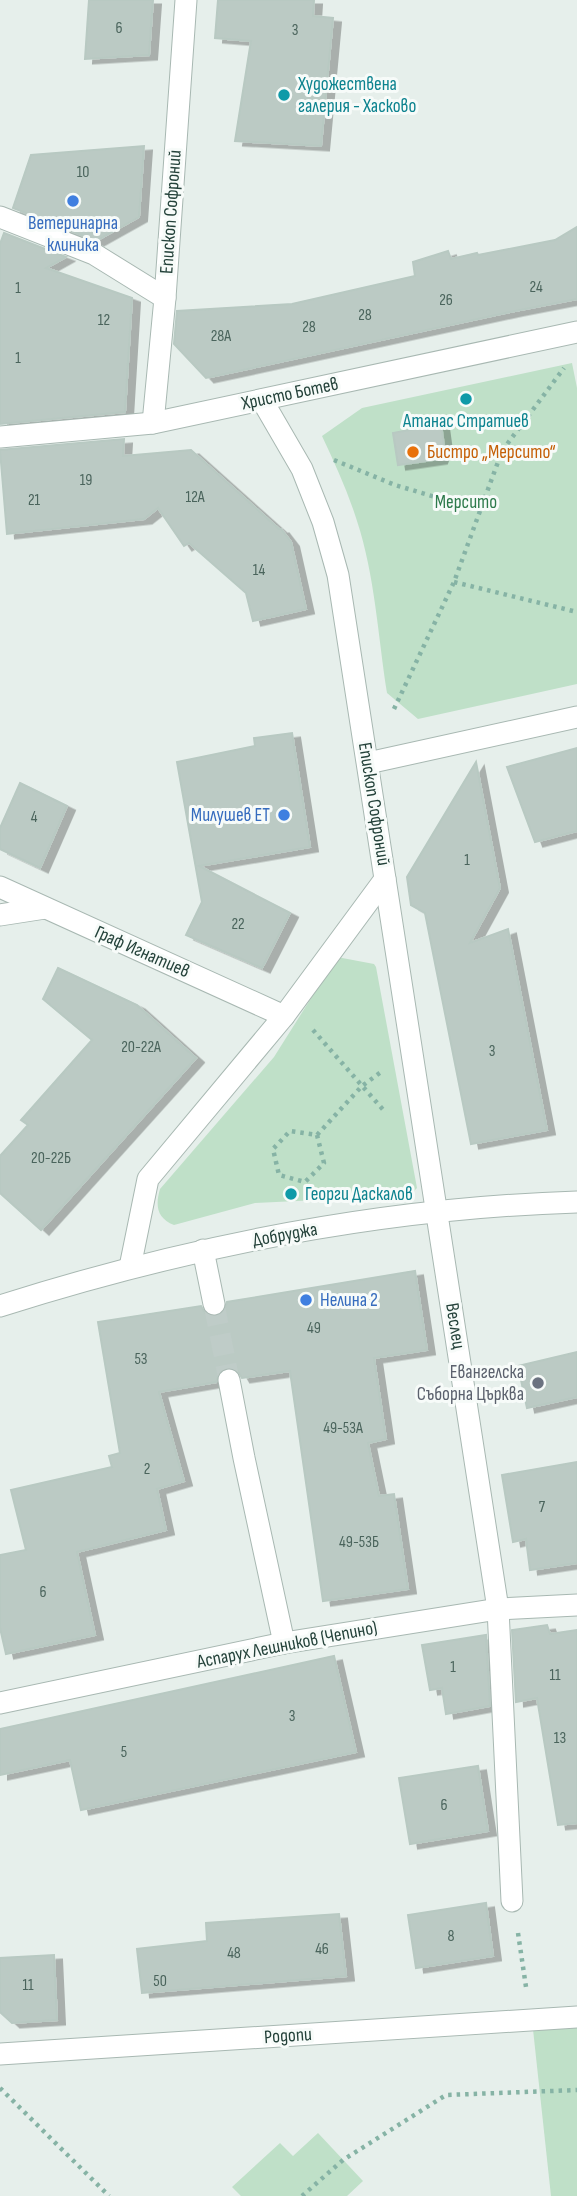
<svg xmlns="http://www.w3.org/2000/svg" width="577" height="2196" viewBox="0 0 577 2196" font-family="'Sofia Sans Condensed',sans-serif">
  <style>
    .green { fill: #bfe0c8 }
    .building { fill: #bbcac4; stroke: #b8c9c2; stroke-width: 2; filter: url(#shadow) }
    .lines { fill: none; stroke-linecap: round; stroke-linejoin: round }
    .minor-tunnel { stroke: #bfccc8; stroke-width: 21; stroke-dasharray: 21 10; stroke-linecap: butt }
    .minor-casing { stroke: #a8b8b2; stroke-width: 23 }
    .path { stroke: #86b3a5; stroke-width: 4.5; stroke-dasharray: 3.5 5; stroke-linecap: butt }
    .minor { stroke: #fff; stroke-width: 21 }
    .culture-dot { fill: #0f9aa8; stroke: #f7fbf9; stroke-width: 2.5 }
    .shop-dot { fill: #3f7fe0; stroke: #f7fbf9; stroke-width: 2.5 }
    .food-dot { fill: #e8710a; stroke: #f7fbf9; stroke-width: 2.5 }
    .worship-dot { fill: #6b7280; stroke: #f7fbf9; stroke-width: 2.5 }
    .labels { text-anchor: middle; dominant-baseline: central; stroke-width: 6; stroke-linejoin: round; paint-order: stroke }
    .number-label { font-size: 16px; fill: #4a645c }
    .culture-label { font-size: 19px; fill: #0d838f; stroke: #f7fbf9; text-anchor: start }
    .street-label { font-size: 19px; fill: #24423a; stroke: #f7fbf9 }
    .shop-label { font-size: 19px; fill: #366cbe; stroke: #f7fbf9 }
    .food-label { font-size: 19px; fill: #c56008; stroke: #f7fbf9; text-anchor: start }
    .park-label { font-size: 19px; fill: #2d7a4b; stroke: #f7fbf9 }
    .worship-label { font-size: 19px; fill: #5b616d; stroke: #f7fbf9; text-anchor: end }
  </style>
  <defs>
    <filter id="shadow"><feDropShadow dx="8" dy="4.5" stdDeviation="0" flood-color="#0004"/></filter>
  </defs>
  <rect width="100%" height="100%" fill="#e6efeb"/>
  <g class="green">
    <path d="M572 363 577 388V684L418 719 387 693C378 636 375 576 357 521 348 492 335 464 322 436L362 408Z"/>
    <path d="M337 957 374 964 376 967 417 1188 411 1194 403 1196 255 1203 174 1225C157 1218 155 1206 160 1189L274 1057Z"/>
    <polygon points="577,2017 577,2196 551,2196 532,2020"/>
    <polygon points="318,2133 363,2181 347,2196 241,2196 232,2187 280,2143 293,2156"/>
  </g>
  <g class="building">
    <polygon points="89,0 153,0 149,55 85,59"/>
    <polygon points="218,0 314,0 313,16 333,18 321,146 235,141 251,41 215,38"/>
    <polygon points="144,146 139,217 96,241 13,208 31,155"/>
    <polygon points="577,227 577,299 515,311 206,378 174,344 177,311 292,304 415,276 413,262 448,251 451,259 477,253 478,255 555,240"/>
    <polygon points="4,233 66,257 46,268 132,298 125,412 0,424 0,244"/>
    <polygon points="441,424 444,446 439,459 398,465 393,433"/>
    <polygon points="124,439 123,456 191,450 279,529 281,529 291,542 306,609 253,621 246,593 189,543 184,546 158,508 144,519 7,534 0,450"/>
    <polygon points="292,733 310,847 199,866 290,913 262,968 186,935 202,902 177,762 255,746 254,738"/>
    <polygon points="577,748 577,831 535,842 507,767"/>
    <polygon points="476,762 500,888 470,943 508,929 547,1130 471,1144 425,913 411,905 407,877"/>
    <polygon points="20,783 67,806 40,868 0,849 0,828"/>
    <polygon points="58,968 137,1005 196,1058 41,1230 0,1193 0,1156 28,1125 21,1120 92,1040 43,999"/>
    <polygon points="415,1271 427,1350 374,1358 386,1439 368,1443 379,1496 394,1494 408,1589 323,1601 290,1371 242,1378 238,1371 227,1367 220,1371 216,1382 159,1392 184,1481 157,1489 166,1530 77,1552 95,1635 6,1654 0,1628 0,1555 26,1550 11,1490 112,1467 109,1456 120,1453 98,1322 201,1306 205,1313 216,1317 223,1313 227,1302"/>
    <polygon points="577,1352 577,1397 527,1408 518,1366"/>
    <polygon points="577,1462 577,1563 530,1570 526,1539 513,1542 502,1475"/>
    <polygon points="547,1625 550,1634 577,1630 577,1823 558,1825 537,1698 516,1702 512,1630"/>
    <polygon points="486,1635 490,1706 446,1714 442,1688 430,1690 422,1645"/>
    <polygon points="334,1656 356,1752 81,1810 70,1760 0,1775 0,1729"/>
    <polygon points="478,1766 488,1831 410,1844 399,1778"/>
    <polygon points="486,1903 493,1956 416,1968 408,1915"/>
    <polygon points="339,1914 346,1976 142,1993 137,1949 207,1941 206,1923"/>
    <polygon points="54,1955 57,2020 12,2023 0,2012 0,1958"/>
  </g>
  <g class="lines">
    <polyline class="minor-tunnel" points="214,1304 229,1380"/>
    <g class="minor-casing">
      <g id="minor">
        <polyline points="0,217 94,254 165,298"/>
        <polyline points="262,400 302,469 323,522 338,575 498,1609 512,1901"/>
        <polyline points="153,423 165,298 186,0"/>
        <polyline points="0,437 153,423 577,332"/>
        <polyline points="368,763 577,717"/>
        <polyline points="0,887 284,1016"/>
        <polyline points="0,915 45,908"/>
        <polyline points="203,1250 214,1304"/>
        <polyline points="130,1267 148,1179 284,1016 385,879"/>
        <path d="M0 1306C186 1247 381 1208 577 1202"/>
        <polyline points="229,1380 244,1458 284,1643"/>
        <polyline points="0,1703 284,1643 498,1609 577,1605"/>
        <polyline points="0,2054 577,2017"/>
      </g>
    </g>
    <g class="path">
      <polyline points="334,460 395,485 479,510"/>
      <polyline points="454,582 577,612"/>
      <polyline points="394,709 454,582 502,451 564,368"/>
      <polyline points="313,1030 386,1113"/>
      <polyline points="317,1135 324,1163 305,1182 279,1175 273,1149 290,1131 317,1135 362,1086 381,1072"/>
      <polyline points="518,1933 526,1987"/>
      <polyline points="0,2088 109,2196"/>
      <polyline points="302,2196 343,2160 446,2095 577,2090"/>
    </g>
    <use href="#minor" class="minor"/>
  </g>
  <g class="culture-dot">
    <circle cx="284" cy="95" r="7"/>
    <circle cx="466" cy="399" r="7"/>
    <circle cx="291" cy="1194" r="7"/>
  </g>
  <g class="shop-dot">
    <circle cx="73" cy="201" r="7"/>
    <circle cx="284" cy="815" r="7"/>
    <circle cx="306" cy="1300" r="7"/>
  </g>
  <circle class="food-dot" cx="413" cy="452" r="7"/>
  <circle class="worship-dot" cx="538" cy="1383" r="7"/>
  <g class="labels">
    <g class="number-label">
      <text x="119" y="28">6</text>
      <text x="295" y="30">3</text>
      <text x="83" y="172">10</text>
      <text x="536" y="287">24</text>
      <text x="18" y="288">1</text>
      <text x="446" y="300">26</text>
      <text x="365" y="315">28</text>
      <text x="104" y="320">12</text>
      <text x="309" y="327">28</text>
      <text x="221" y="336">28А</text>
      <text x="18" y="358">1</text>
      <text x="86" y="480">19</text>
      <text x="195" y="497">12А</text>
      <text x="34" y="500">21</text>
      <text x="259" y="570">14</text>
      <text x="34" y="817">4</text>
      <text x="467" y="860">1</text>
      <text x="238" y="924">22</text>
      <text x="141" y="1047">20-22А</text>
      <text x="492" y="1051">3</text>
      <text x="51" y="1158">20-22Б</text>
      <text x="314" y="1328">49</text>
      <text x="141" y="1359">53</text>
      <text x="343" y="1428">49-53А</text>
      <text x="147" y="1469">2</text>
      <text x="542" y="1507">7</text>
      <text x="359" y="1542">49-53Б</text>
      <text x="43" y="1592">6</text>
      <text x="453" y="1667">1</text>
      <text x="555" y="1675">11</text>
      <text x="292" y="1716">3</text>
      <text x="560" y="1738">13</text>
      <text x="124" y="1752">5</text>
      <text x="444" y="1805">6</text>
      <text x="451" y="1936">8</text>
      <text x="322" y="1949">46</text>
      <text x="234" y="1953">48</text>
      <text x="160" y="1981">50</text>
      <text x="28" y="1985">11</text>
    </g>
    <g class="culture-label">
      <text x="298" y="84">Художествена<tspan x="298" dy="22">галерия - Хасково</tspan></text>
      <text x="466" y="421" text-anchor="middle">Атанас Стратиев</text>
      <text x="305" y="1194">Георги Даскалов</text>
    </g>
    <g class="street-label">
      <text transform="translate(171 212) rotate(-86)">Епископ Софроний</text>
      <text transform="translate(290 394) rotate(-12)">Христо Ботев</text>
      <text transform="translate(374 804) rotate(81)">Епископ Софроний</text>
      <text transform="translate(142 952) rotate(24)">Граф Игнатиев</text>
      <text transform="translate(285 1235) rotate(-10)">Добруджа</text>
      <text transform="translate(455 1326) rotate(81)">Веслец</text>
      <text transform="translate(287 1645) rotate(-11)">Аспарух Лешников (Чепино)</text>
      <text transform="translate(288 2036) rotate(-4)">Родопи</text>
    </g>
    <g class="shop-label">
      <text x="73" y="223">Ветеринарна<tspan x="73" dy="22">клиника</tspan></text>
      <text x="270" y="815" text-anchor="end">Милушев ЕТ</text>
      <text x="320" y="1300" text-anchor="start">Нелина 2</text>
    </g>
    <g class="food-label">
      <text x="427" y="452">Бистро „Мерсито“</text>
    </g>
    <g class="park-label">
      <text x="466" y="502">Мерсито</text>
    </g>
    <g class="worship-label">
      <text x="524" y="1372">Евангелска<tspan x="524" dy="22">Съборна Църква</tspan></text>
    </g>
  </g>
</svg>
